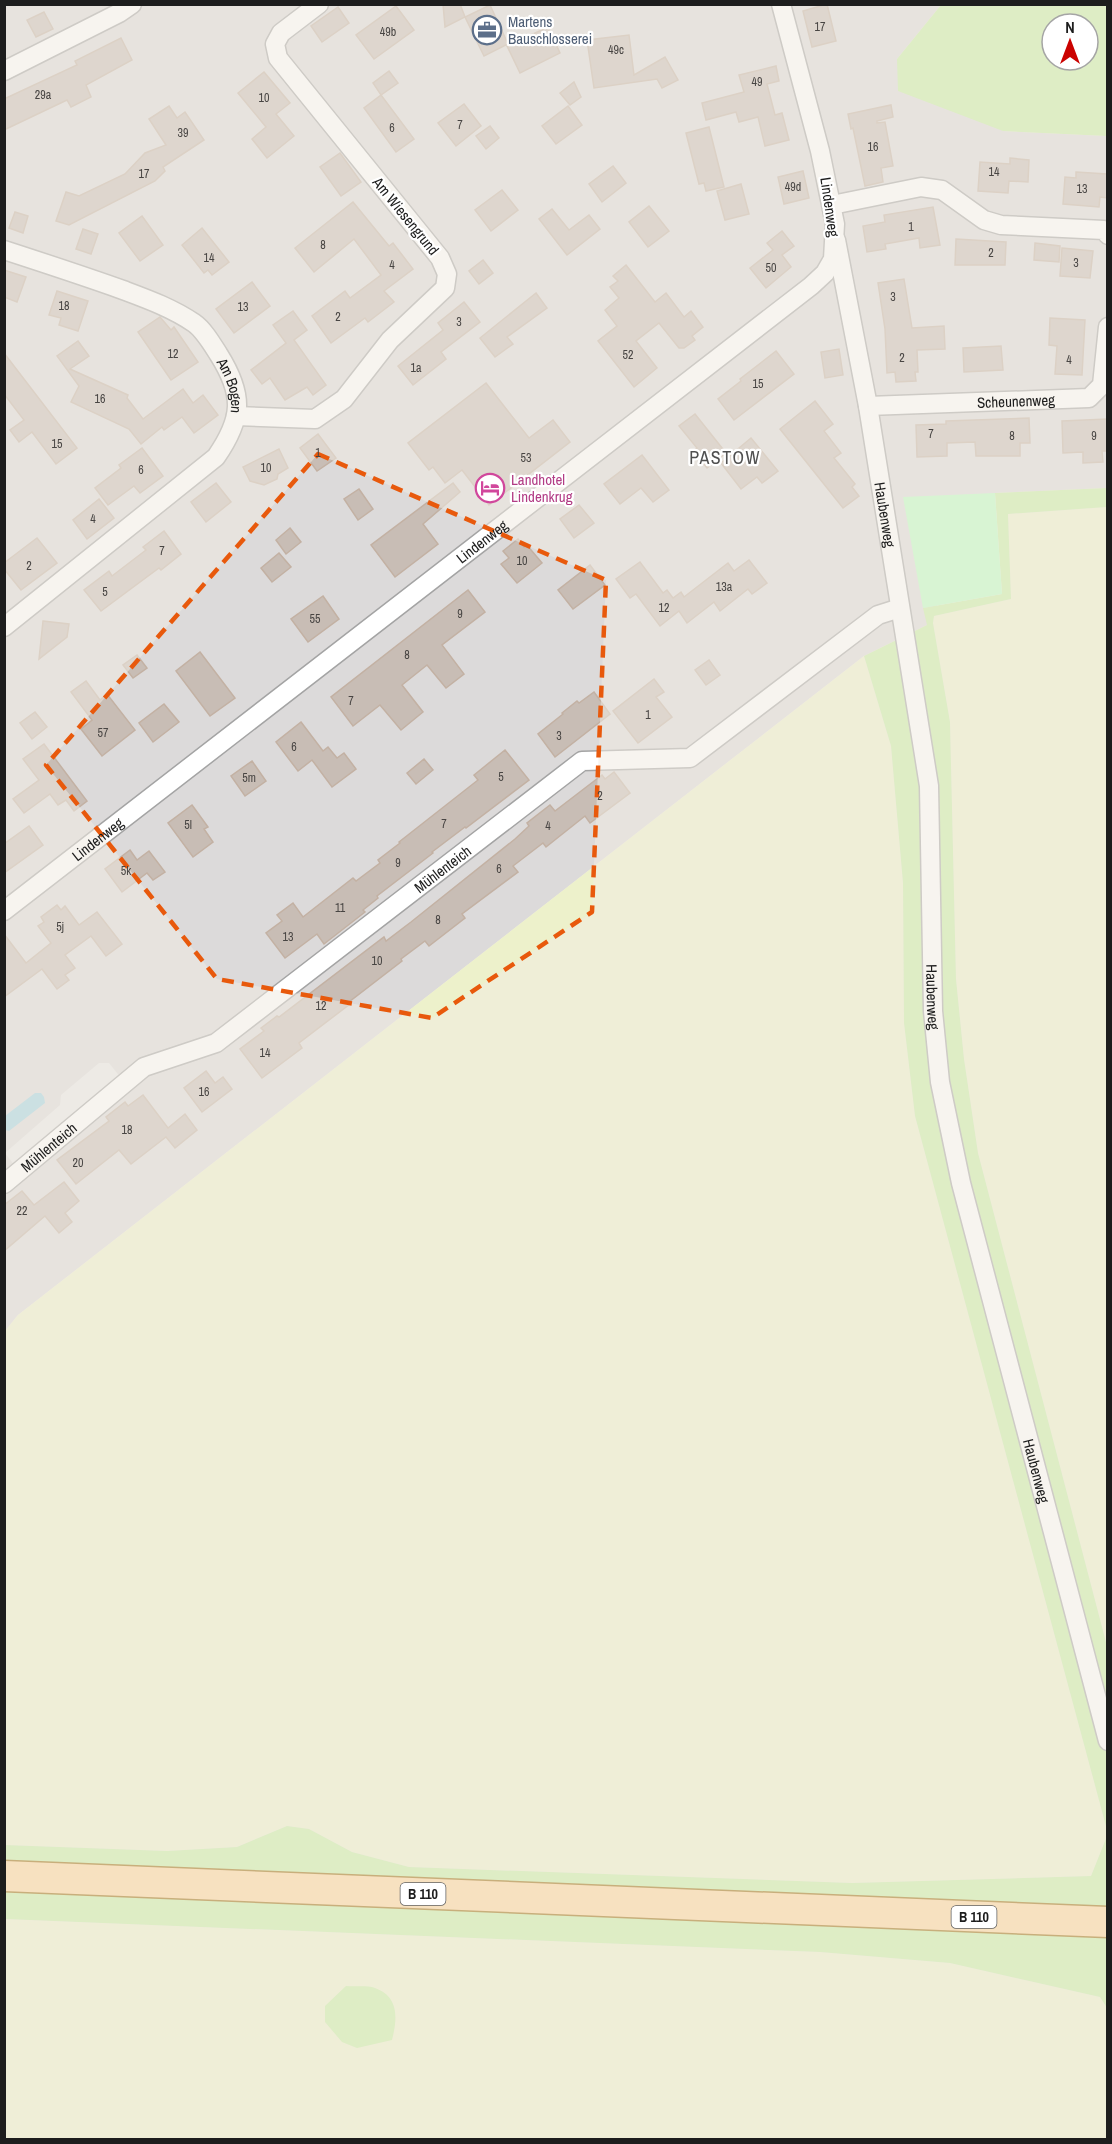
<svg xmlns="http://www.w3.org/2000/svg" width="1112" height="2144" viewBox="0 0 1112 2144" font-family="'Archivo Narrow',sans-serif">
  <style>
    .residential { fill: #dcdada }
    .farmland { fill: #edf1cb }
    .grass { fill: #c7efa2; fill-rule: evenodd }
    .park { fill: #baffc0 }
    .parking { fill: #e9e9e9 }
    .water { fill: #9ed2e2 }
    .building { fill: #c8bdb5; stroke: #c3b1a3; stroke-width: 1.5 }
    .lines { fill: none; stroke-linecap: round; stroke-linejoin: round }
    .street-casing { stroke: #a4a4a4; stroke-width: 21 }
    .primary-casing { stroke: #976700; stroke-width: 33 }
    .street { stroke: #fff; stroke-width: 18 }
    .primary { stroke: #ffd498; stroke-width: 30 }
    .marked { fill: none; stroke: #e8590c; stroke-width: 4.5; stroke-dasharray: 12 8; stroke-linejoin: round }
    .labels { text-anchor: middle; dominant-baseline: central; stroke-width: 4.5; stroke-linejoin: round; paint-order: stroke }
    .number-label { font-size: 12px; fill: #484543 }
    .shield { fill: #fff; stroke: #616161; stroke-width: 1.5 }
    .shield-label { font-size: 14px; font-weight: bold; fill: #1d1d1d }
    .service-label { font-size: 15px; fill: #4e5e75; stroke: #fff; text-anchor: start }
    .street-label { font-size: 15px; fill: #1d1d1d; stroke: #fff }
    .hotel-label { font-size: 15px; fill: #b23c85; stroke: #fff; text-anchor: start }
    .quarter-label { font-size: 18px; letter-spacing: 1.5px; fill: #505050; stroke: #fff }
  </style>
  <rect width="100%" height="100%" fill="#f0ebe2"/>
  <polygon class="residential" points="5,5 941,5 897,59 1003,131 1107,136 1107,488 995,493 927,625 864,656 18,1315 5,1331"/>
  <g class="farmland">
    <polygon points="1107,507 1107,1646 978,1153 964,1059 956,979 950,722 933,623 934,616 1011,599 1008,514"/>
    <polygon points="864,656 891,746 903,883 904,1023 915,1116 1107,1830 1107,1836 1091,1876 852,1883 409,1867 352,1852 309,1829 287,1826 237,1847 167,1851 5,1845 5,1331 18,1315"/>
    <polygon points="5,1919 820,1952 950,1963 1100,1997 1107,2008 1107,2139 5,2140"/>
  </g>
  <g class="grass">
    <path d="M941 5H1107V136L1003 131 898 91 897 59ZM1052 24H1088V60H1052Z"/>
    <polygon points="1107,488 1107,507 1008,514 1011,599 934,616 933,623 950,722 956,979 964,1059 978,1153 1107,1646 1107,1830 915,1116 904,1023 903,883 891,746 864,656 927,625 923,608 1002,594 995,493"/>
    <polygon points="287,1826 309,1829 352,1852 409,1867 852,1883 1091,1876 1107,1836 1107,2008 1100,1997 950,1963 820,1952 5,1919 5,1845 167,1851 237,1847"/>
    <path d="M346 1986C355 1987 367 1985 375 1988 400 1997 397 2020 392 2040L357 2048 342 2042 325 2022V2006Z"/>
  </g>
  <polygon class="park" points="995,493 1002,594 923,608 903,497"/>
  <polygon class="parking" points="99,1063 109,1063 121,1078 15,1166 5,1153 60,1105 61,1095"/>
  <polygon class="water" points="35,1093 41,1093 44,1097 45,1103 9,1131 5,1130 5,1116"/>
  <g class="building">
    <polygon points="443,4 460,4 465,17 445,27"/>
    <polygon points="827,4 836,41 812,47 803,11"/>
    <polygon points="490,5 508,44 484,56 465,17"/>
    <polygon points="396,6 414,30 374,59 356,35"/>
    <polygon points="338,7 349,23 322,42 311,26"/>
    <polygon points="44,12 53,29 36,37 27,20"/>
    <polygon points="548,27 560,53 520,73 507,46"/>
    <polygon points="629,35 634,75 665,57 678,80 662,88 657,79 594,88 587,40"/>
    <polygon points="121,38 132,60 86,85 91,97 71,107 67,100 4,130 4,99 77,65 75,61"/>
    <polygon points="776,66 779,81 767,84 775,115 782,113 789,140 765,146 758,117 739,122 736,112 706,120 702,103 744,92 739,75"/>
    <polygon points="389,71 398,83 381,95 373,83"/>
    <polygon points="264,72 290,103 276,114 294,136 267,158 252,139 266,127 238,93"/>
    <polygon points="574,82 581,97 570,105 560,93"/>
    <polygon points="381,95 414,139 396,152 364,108"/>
    <polygon points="464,104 481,126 456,146 438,123"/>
    <polygon points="891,105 893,117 877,121 877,123 885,122 893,166 881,168 883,182 865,186 853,128 851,129 848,114"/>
    <polygon points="169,106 177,118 185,112 204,140 163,167 165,171 155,181 69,225 56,221 66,192 79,196 125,174 145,153 166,145 149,119"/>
    <polygon points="568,106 582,125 556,144 542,126"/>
    <polygon points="490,126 499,138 486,149 476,136"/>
    <polygon points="709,127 724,187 706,191 704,183 699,184 686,133"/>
    <polygon points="340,153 361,182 341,196 320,167"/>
    <polygon points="1010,158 1029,160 1028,182 1009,181 1008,193 978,191 980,162 1010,164"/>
    <polygon points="613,166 626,183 602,202 589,184"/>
    <polygon points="803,171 809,198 784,204 778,177"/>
    <polygon points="1076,172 1107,174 1107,198 1100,197 1099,207 1063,204 1065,177 1076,178"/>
    <polygon points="741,184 749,214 725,220 717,191"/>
    <polygon points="502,190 518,210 491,231 475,210"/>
    <polygon points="353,202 389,246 393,243 413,269 384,291 394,302 368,322 365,318 331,343 312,316 345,291 350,298 381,275 354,239 314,272 295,248"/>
    <polygon points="649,206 669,231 648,247 629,222"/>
    <polygon points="933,207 940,245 920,248 919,238 885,244 886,249 867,252 863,226 885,222 884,215"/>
    <polygon points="552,209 569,230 589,215 600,229 567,255 539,219"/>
    <polygon points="15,212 28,216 23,233 9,228"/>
    <polygon points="142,216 163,245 140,261 119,233"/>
    <polygon points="202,228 229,262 212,275 208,270 204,273 182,245"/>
    <polygon points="83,229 98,234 91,254 76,249"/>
    <polygon points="782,231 794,246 782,255 791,267 766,288 750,268 773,250 767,243"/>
    <polygon points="956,239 1006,242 1005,265 955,265"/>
    <polygon points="1035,243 1060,246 1059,262 1034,260"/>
    <polygon points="1062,248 1093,251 1090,278 1060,276"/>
    <polygon points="483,260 493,273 479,284 469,271"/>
    <polygon points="626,265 655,302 666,293 684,317 691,311 703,327 692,336 695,340 684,348 679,348 659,323 636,341 657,368 634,387 598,341 617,326 605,310 619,298 610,287 618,281 613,276"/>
    <polygon points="4,270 26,277 17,302 4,297"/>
    <polygon points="904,279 912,328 944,326 945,349 917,350 918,372 915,372 916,381 896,382 895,372 887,373 885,329 878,283"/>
    <polygon points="252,282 270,306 234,333 216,309"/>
    <polygon points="57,291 88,301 78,331 59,325 61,318 49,315"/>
    <polygon points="536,293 547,308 507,337 513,344 495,357 480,338"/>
    <polygon points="464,302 480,322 441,352 446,359 413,385 398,366 443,330 438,323"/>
    <polygon points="293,311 307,330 294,340 326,385 313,395 307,387 285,400 270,378 262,384 251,370 286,343 273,325"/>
    <polygon points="160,317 171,330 174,327 198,362 171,380 138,332"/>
    <polygon points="1050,318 1085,320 1082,375 1055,374 1057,346 1049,345"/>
    <polygon points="78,341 89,356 70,369 128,395 127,398 143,419 183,389 193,403 203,395 218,415 194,433 182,417 164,430 162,427 141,444 129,429 71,402 79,386 57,356"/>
    <polygon points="1001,346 1003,370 964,372 963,348"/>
    <polygon points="839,349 843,375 825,378 821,352"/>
    <polygon points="776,351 794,374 734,420 718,399 741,381 740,379"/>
    <polygon points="4,353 77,448 56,464 32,432 19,442 10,430 24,420 4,394"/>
    <polygon points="486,383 529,438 553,420 570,442 489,505 462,470 445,483 433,467 429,470 408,443"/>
    <polygon points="815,401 833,424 824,431 841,453 834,458 855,484 852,487 859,496 843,508 780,429"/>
    <polygon points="695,414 726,453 707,468 693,451 697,448 679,426"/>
    <polygon points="1029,418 1030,443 1020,443 1020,456 976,456 975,442 947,443 947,456 917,457 916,425 946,424 946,421"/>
    <polygon points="1107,419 1107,451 1102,451 1103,462 1083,463 1083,452 1063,453 1062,421"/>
    <polygon points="318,434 336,458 317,471 300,448"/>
    <polygon points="751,438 778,471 762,483 757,477 741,489 721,463"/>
    <polygon points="142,448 163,476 140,493 134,486 108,505 95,488 121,468 119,465"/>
    <polygon points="279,449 288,468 278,474 277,479 264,485 250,481 243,467"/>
    <polygon points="642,455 669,490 653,502 641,488 620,504 604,484"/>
    <polygon points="216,483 231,502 206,522 191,502"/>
    <polygon points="453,483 460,492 423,524 438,544 395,577 371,545"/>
    <polygon points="359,489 373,509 358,520 344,499"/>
    <polygon points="99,499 114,518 87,539 73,520"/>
    <polygon points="579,505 594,523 574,538 560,519"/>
    <polygon points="290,528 301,542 286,554 276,540"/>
    <polygon points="164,531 181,554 161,570 159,568 101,611 84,590 109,571 112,576 146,550 143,547"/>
    <polygon points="37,538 57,563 21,590 4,569 4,563"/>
    <polygon points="518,539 524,547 526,544 542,563 517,583 501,564 509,558 503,551"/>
    <polygon points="279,553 291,567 272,582 261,568"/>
    <polygon points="749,560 767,583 752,594 748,589 720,611 714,602 687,623 679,611 660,626 636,594 630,598 616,579 640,562 663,593 667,590 673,598 681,592 684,597 728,563 734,571"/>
    <polygon points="590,565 605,585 573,609 558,590"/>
    <polygon points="468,590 485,612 442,645 464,674 446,688 427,665 402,685 423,712 401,730 380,705 353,726 331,697"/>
    <polygon points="323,596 339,619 308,642 291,619"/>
    <polygon points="43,621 69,624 67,637 39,659"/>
    <polygon points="200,652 235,698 210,716 176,671"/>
    <polygon points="137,655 147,668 133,678 123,665"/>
    <polygon points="709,660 720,675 706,685 695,670"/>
    <polygon points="654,679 664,692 656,697 672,717 638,743 613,711"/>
    <polygon points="86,681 100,700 107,694 135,730 102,756 81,729 92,720 71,692"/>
    <polygon points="594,692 610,714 555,757 538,734 563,714 562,713 577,701 579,703"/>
    <polygon points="164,704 179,722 153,742 139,723"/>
    <polygon points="35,712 47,727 32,739 20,723"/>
    <polygon points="301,722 323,751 328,747 337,758 344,753 356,769 332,787 312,760 298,771 276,742"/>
    <polygon points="44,744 87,801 74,811 66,800 58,805 50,794 24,813 13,799 39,780 23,759"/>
    <polygon points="505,750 529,780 466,828 465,827 432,852 433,853 377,896 378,898 363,910 365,912 324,944 317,934 285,958 266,933 282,921 277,915 293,903 303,917 353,878 356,881 380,863 378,860 400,843 399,842 478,780 474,775"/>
    <polygon points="424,759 433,770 416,784 407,773"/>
    <polygon points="252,761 266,781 245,796 231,776"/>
    <polygon points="614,772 630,793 590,823 585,816 546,847 543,843 513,866 518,872 462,914 465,918 429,946 425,941 401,959 402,961 349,1002 350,1004 299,1043 302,1048 262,1078 240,1049 264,1031 261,1028 277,1016 279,1017 384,937 386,941 411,922 515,839 529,826 527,823 550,805 555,811 602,775 605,779"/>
    <polygon points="192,805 208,827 204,829 213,842 193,857 168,823"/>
    <polygon points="29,826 43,845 4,873 4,844"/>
    <polygon points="130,850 137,860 149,851 165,872 153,880 147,873 122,892 105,869"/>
    <polygon points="57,905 61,910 65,906 79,925 97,912 122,944 106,956 91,936 65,955 75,968 65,975 69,980 57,989 42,969 4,997 4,934 26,963 51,943 38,926 44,922 41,917"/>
    <polygon points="206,1071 215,1083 223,1077 232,1089 202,1112 184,1088"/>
    <polygon points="143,1095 168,1128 185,1114 197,1130 175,1148 166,1137 131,1164 119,1150 76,1184 57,1160 109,1121 106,1117 125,1102 128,1106"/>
    <polygon points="64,1182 79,1201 65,1213 72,1222 59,1233 45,1216 4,1251 4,1205 22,1191 34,1205"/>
  </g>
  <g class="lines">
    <g class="street-casing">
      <g id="street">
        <polyline points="4,71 119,13 132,4"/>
        <polyline points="832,205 921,187 942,190 984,220 1001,225 1104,230 1108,235"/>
        <path id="s1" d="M836 240 868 406 929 786 933 1011 940 1082 961 1183 1108 1741"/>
        <path id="s2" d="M4 250C44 263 84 276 123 290 147 299 172 308 194 323 204 330 212 344 219 355 244 395 243 418 216 457L4 627"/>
        <path id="s3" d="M868 406 1089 398 1102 385 1108 327"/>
        <polyline points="236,416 315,419 344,399 390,340 445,288 447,274 440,258 278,58 275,44 281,33 319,4"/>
        <path id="s4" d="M4 911 811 286 825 273 833 259 835 224 820 151 781 4"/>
        <path id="s5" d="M4 1184 144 1067 216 1043 582 761 690 758 878 615 900 608"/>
      </g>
    </g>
    <g class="primary-casing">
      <polyline id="primary" points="4,1876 1108,1922"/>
    </g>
    <use href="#street" class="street"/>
    <use href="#primary" class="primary"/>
  </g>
  <path d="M0 0H1112V2144H0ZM318 454 606 580 592 912 432 1018 217 979 46 765Z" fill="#f0ebe2" fill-opacity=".55" fill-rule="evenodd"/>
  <path class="marked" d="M318 454 606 580 592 912 432 1018 217 979 46 765Z"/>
  <defs>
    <g id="office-ring" transform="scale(1.5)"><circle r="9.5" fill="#fff" stroke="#5c6f8a" stroke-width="1.5"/><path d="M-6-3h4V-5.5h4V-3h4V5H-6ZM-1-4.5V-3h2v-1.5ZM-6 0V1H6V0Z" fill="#5c6f8a"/></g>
    <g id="hotel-ring" transform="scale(1.5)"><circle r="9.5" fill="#fff" stroke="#d1479c" stroke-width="1.5"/><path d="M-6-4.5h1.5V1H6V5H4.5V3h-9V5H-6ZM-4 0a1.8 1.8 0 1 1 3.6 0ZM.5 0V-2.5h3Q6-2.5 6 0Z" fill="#d1479c"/></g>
  </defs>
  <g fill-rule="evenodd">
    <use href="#office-ring" x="487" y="30"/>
    <use href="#hotel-ring" x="490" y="488"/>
  </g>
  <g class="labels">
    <g class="number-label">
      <text x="820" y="27">17</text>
      <text x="388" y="32">49b</text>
      <text x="616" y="50">49c</text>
      <text x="757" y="82">49</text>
      <text x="43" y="95">29a</text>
      <text x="264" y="98">10</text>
      <text x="460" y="125">7</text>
      <text x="392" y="128">6</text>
      <text x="183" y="133">39</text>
      <text x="873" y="147">16</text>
      <text x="994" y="172">14</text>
      <text x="144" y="174">17</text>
      <text x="793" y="187">49d</text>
      <text x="1082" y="189">13</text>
      <text x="911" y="227">1</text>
      <text x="323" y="245">8</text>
      <text x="991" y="253">2</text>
      <text x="209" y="258">14</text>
      <text x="1076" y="263">3</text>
      <text x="392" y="265">4</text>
      <text x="771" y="268">50</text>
      <text x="893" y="297">3</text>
      <text x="64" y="306">18</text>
      <text x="243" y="307">13</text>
      <text x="338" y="317">2</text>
      <text x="459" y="322">3</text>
      <text x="173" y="354">12</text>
      <text x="628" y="355">52</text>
      <text x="902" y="358">2</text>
      <text x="1069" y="360">4</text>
      <text x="416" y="368">1a</text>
      <text x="758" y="384">15</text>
      <text x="100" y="399">16</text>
      <text x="931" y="434">7</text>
      <text x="1012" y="436">8</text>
      <text x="1094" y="436">9</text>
      <text x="57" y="444">15</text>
      <text x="318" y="453">1</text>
      <text x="526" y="458">53</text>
      <text x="266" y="468">10</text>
      <text x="141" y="470">6</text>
      <text x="93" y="519">4</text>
      <text x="162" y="551">7</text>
      <text x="522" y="561">10</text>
      <text x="29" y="566">2</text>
      <text x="724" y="587">13a</text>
      <text x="105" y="592">5</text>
      <text x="664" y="608">12</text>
      <text x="460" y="614">9</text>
      <text x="315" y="619">55</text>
      <text x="407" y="655">8</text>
      <text x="351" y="701">7</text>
      <text x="648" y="715">1</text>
      <text x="103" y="733">57</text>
      <text x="559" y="736">3</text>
      <text x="294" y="747">6</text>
      <text x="501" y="777">5</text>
      <text x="249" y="778">5m</text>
      <text x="600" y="796">2</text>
      <text x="444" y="824">7</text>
      <text x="188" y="825">5l</text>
      <text x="548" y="826">4</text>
      <text x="398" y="863">9</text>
      <text x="499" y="869">6</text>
      <text x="126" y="871">5k</text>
      <text x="340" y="908">11</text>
      <text x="438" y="920">8</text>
      <text x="60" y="927">5j</text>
      <text x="288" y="937">13</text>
      <text x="377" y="961">10</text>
      <text x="321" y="1006">12</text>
      <text x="265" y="1053">14</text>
      <text x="204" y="1092">16</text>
      <text x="127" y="1130">18</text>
      <text x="78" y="1163">20</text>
      <text x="22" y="1211">22</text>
    </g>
    <g class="shield">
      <rect x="400.5" y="1883" width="45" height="22" rx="4.5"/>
      <rect x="951.5" y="1906" width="45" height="22" rx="4.5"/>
    </g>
    <g class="shield-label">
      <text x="423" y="1894">B 110</text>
      <text x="974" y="1917">B 110</text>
    </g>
    <g class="service-label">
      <text x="508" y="21">Martens<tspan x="508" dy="17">Bauschlosserei</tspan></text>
    </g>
    <g class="street-label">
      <text transform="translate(830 207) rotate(82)">Lindenweg</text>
      <text transform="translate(406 216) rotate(51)">Am Wiesengrund</text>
      <text stroke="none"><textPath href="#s2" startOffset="278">Am Bogen</textPath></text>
      <text stroke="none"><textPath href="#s3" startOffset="148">Scheunenweg</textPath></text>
      <text stroke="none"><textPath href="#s1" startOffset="279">Haubenweg</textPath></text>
      <text stroke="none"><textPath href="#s4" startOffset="604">Lindenweg</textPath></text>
      <text stroke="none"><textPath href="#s4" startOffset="118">Lindenweg</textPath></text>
      <text stroke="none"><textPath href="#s5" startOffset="544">Mühlenteich</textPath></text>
      <text stroke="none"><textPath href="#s1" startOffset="765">Haubenweg</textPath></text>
      <text stroke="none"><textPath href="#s5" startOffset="58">Mühlenteich</textPath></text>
      <text stroke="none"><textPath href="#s1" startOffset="1251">Haubenweg</textPath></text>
    </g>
    <g class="hotel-label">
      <text x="511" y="479">Landhotel<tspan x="511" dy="17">Lindenkrug</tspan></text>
    </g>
    <g class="quarter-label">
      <text x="725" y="457">PASTOW</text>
    </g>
  </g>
  <rect width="1112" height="2144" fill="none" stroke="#1d1d1d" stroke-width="12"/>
  <g transform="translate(1070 42)"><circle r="28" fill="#ffffff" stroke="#a5a5a5" stroke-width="1.5"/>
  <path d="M0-4.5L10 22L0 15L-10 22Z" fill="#cb0200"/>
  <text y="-9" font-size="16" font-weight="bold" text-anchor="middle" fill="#1d1d1d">N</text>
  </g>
</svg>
